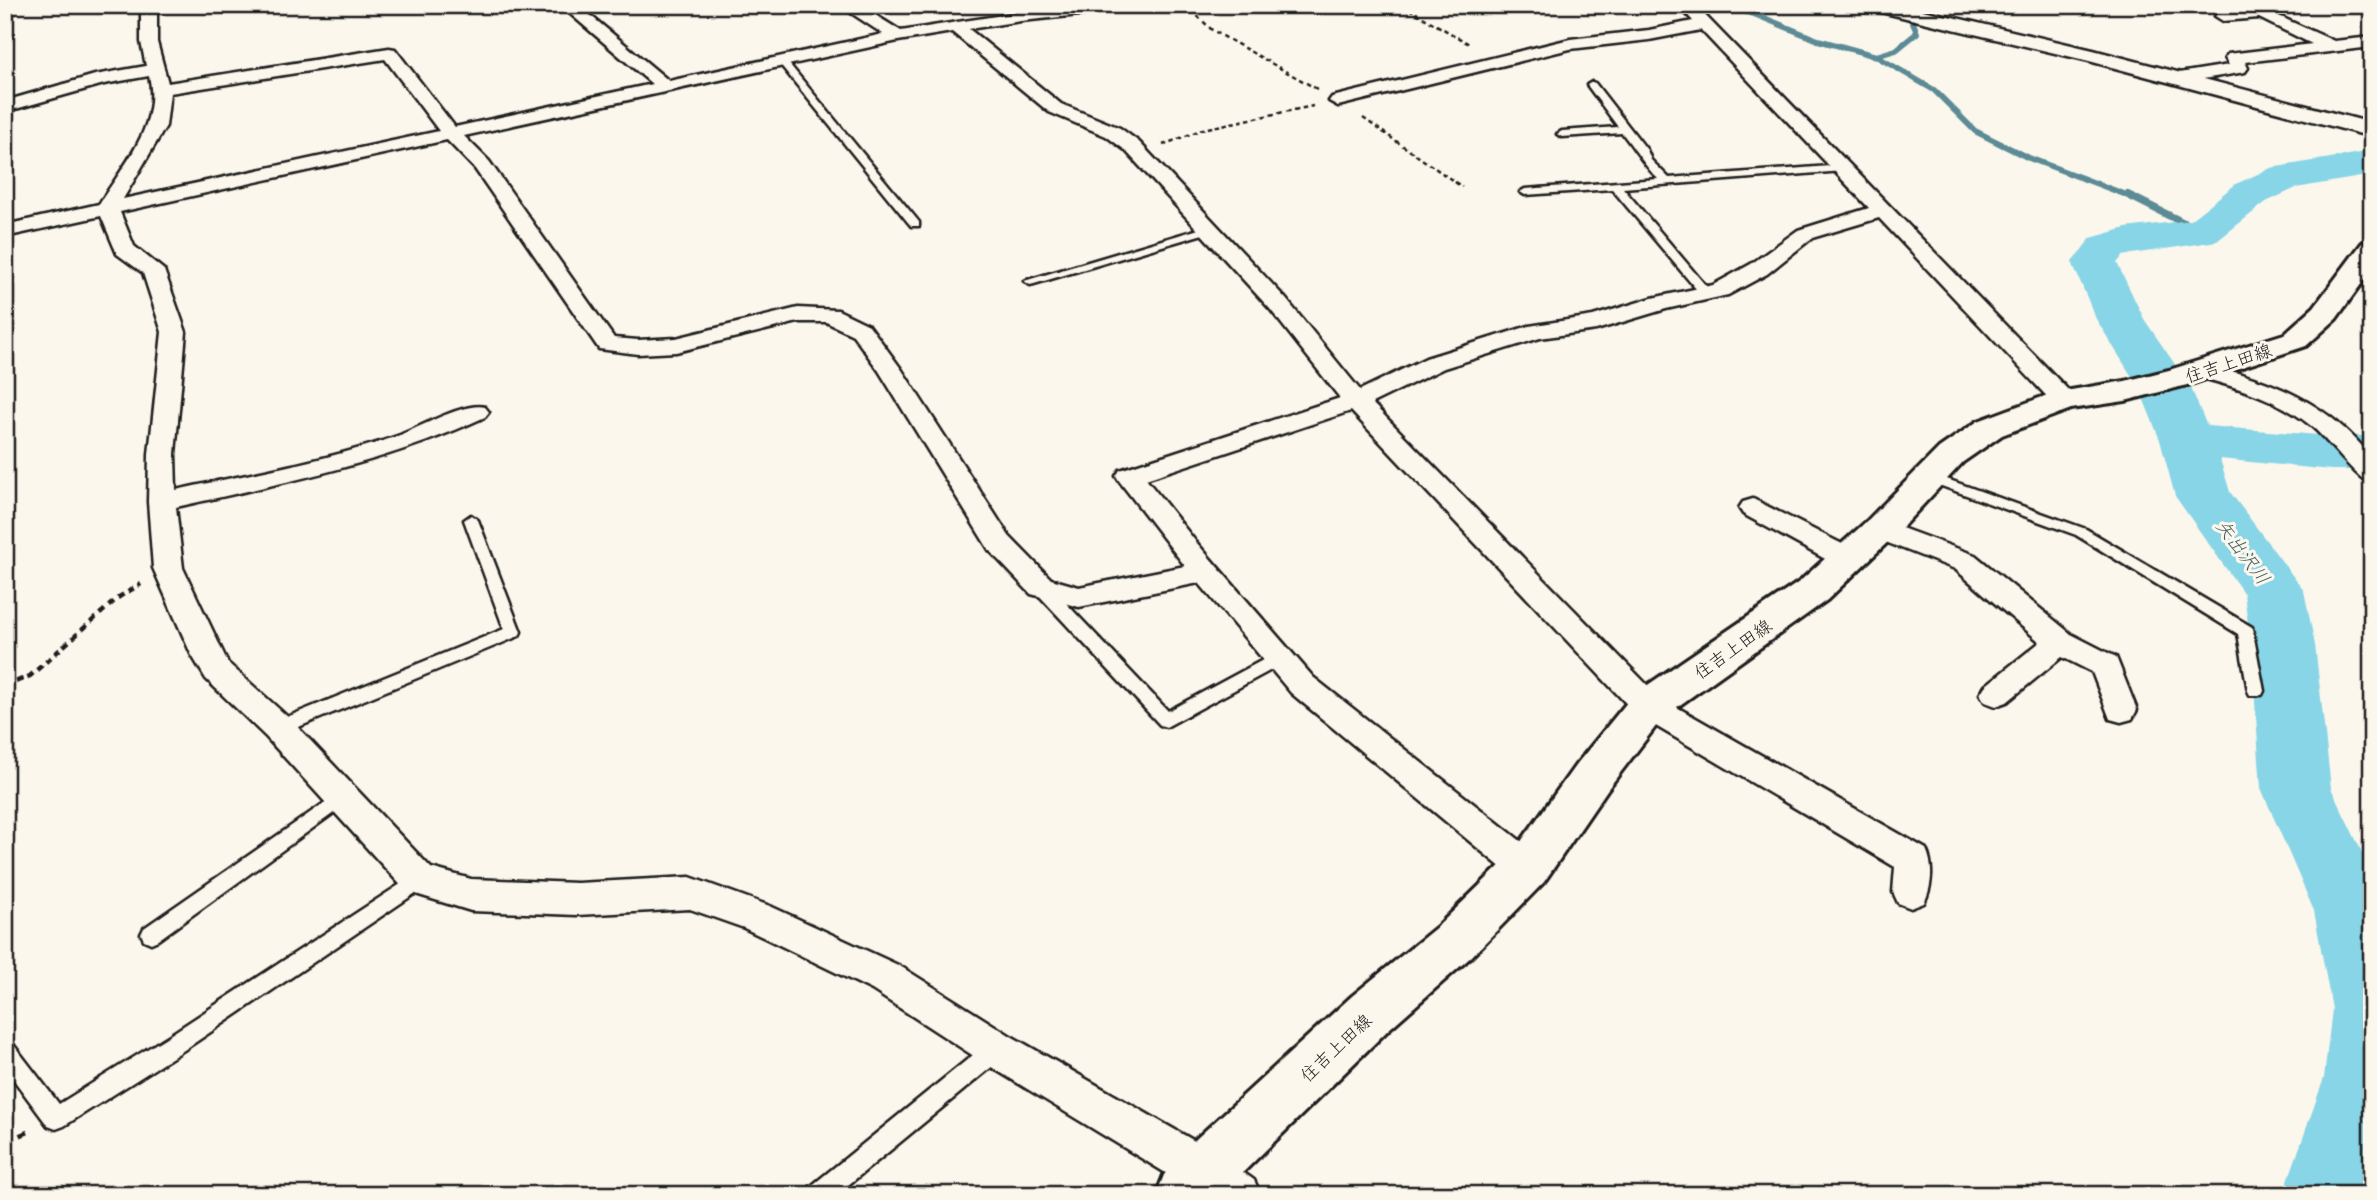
<svg xmlns="http://www.w3.org/2000/svg" width="2377" height="1200" viewBox="0 0 2377 1200" font-family="'Playpen Sans','Klee One',sans-serif">
  <style>
    .lines { fill: none; stroke-linecap: round; stroke-linejoin: round }
    .stream-far1 { stroke: #5c8b95; stroke-width: 6 }
    .stream { stroke: #5c8b95; stroke-width: 8 }
    .river { fill: #87d5e6; fill-rule: evenodd }
    .service-casing { stroke: #1c1c1c; stroke-width: 5 }
    .minor-casing { stroke: #1c1c1c; stroke-width: 5 }
    .tertiary-casing { stroke: #1c1c1c; stroke-width: 5 }
    .secondary-casing { stroke: #1c1c1c; stroke-width: 6 }
    .path-far2 { stroke: #1c1c1c; stroke-width: 2.5; stroke-dasharray: 4.5 3.5; stroke-linecap: butt }
    .path-far1 { stroke: #1c1c1c; stroke-width: 4.5; stroke-dasharray: 7 5; stroke-linecap: butt }
    .path { stroke: #1c1c1c; stroke-width: 5; stroke-dasharray: 9 7; stroke-linecap: butt }
    .service { fill: #fbf7ec; fill-rule: evenodd }
    .minor { fill: #fbf7ec; fill-rule: evenodd }
    .tertiary { fill: #fbf7ec; fill-rule: evenodd }
    .secondary { fill: #fbf7ec; fill-rule: evenodd }
    .labels { text-anchor: middle; dominant-baseline: central; stroke-width: 6; stroke-linejoin: round; paint-order: stroke }
    .street-label { font-size: 18px; fill: #1c1c1c; stroke: #fbf7ec }
    .water-label { font-size: 19px; font-style: italic; fill: #415d63; stroke: #fbf7ec }
  </style>
  <rect width="100%" height="100%" fill="#fbf7ec"/>
  <filter id="ink" filterUnits="userSpaceOnUse"><feTurbulence type="fractalNoise" baseFrequency=".0143" numOctaves="2"/><feDisplacementMap in="SourceGraphic" scale="14" xChannelSelector="R" yChannelSelector="G"/><feConvolveMatrix kernelMatrix="1 2 1 2 8 2 1 2 1" color-interpolation-filters="sRGB"/></filter>
  <g filter="url(#ink)">
    <g class="lines">
      <g class="stream-far1">
        <polyline points="1722,5 1754,14 1818,40 1876,56 1934,90 1975,131 2029,158 2132,197"/>
        <polyline points="1876,56 1896,50 1917,33 1912,20 1898,13"/>
      </g>
      <polyline class="stream" points="2128,195 2202,232"/>
      <polygon class="river" points="2372,151 2372,175 2296,188 2266,202 2217,241 2132,254 2123,256 2117,263 2144,319 2191,388 2207,426 2331,436 2372,436 2372,470 2331,470 2220,459 2230,492 2304,591 2315,645 2331,788 2372,873 2372,1195 2283,1195 2324,1078 2332,1009 2314,911 2261,788 2251,645 2244,594 2175,496 2160,440 2139,388 2096,319 2072,262 2091,238 2126,228 2190,220 2236,184 2271,168"/>
      <g class="service-casing">
        <g id="service">
          <polygon points="779,59 785,59 919,222 919,226 911,226 779,63"/>
          <path d="M1592 82 1595 83 1647 150 1651 160 1669 178 1843 165 1848 168 1843 171 1623 188 1712 293 1710 296H1702L1612 189 1525 195 1520 192 1525 189 1658 179C1644 165 1635 149 1622 133L1562 137 1557 134 1562 131 1618 127 1587 85Z"/>
          <polygon points="1209,226 1215,229 1213,231 1034,284 1030,285 1024,281"/>
          <polygon points="1930,473 2086,529 2252,627 2264,691 2262,695 2250,695 2248,691 2238,634 2076,535 1925,480 1923,477 1925,474"/>
          <polygon points="471,515 478,520 521,632 519,636 284,733 272,733 269,728 272,723 504,629 464,520"/>
          <polygon points="1041,582 1047,583 1168,711 1274,654 1286,654 1288,658 1286,662 1166,727 1160,725 1035,591 1033,587"/>
          <polygon points="343,790 349,792 352,797 349,802 158,940 151,943 144,940 141,934 144,928"/>
          <polygon points="419,872 426,874 429,880 426,886 184,1050 64,1126 56,1129 48,1126 5,1068 5,1041 13,1044 59,1104 168,1036"/>
          <polygon points="997,1039 1005,1042 1008,1049 1005,1056 836,1195 807,1195 810,1187 989,1042"/>
        </g>
      </g>
      <g class="minor-casing">
        <g id="minor">
          <path d="M141 5H157V42L168 83 389 48 395 49 455 127 652 84 560 5H578L669 81 883 34 839 5H859L901 31C980 18 1056 5 1137 5L1129 10 1021 21 969 29 1061 104 1120 128 1139 142 1286 299 1360 390 1426 358 1529 326 1593 316 1652 298 1713 285 1751 264 1798 230 1869 208 1701 30 1649 40 1570 49 1338 106 1329 101 1332 97 1570 39 1649 30 1693 21 1678 5H1695L2073 395 2077 400 2073 405 2064 408 2055 405 1879 218 1812 238 1767 274 1728 295 1666 309 1596 330 1540 338 1444 368 1372 403 1659 697 1926 849C1934 866 1932 887 1924 903L1911 908 1898 903 1893 892 1895 867 1637 715 1351 411 1146 479 1196 542 1313 677 1541 857 1546 868 1541 879 1528 883 1515 879 1291 693 1199 583 1079 607 1031 594 989 550 879 371 853 335 826 322H798L676 352 638 354 599 349 475 169 447 140 120 212 134 246 164 270 186 332 175 454 176 490C250 473 328 461 400 435 421 427 464 402 485 407L489 412 485 417C386 463 282 483 176 507L183 568 228 663 290 719 431 868 471 879 577 883 690 877 770 906 900 966 1011 1036 1219 1155 1254 1180 1261 1195H1202L983 1062 872 990 744 928 690 909 577 915 471 911 406 891 266 737 206 679 191 654 153 568 148 502 149 454 162 332 143 273 117 254 101 216 5 237V225L99 204C124 165 161 124 149 76L104 84 5 112V101L95 75 146 66 141 42ZM952 32 1049 112 1106 136 1125 150 1270 309 1340 398 1120 470 1116 476 1120 482 1185 566 1079 587 1051 579 1009 536 902 370 869 325 838 310 798 308 676 338 638 340 614 338 489 161 464 136 898 41ZM385 59 439 131 123 199 166 126 170 93Z"/>
          <polygon points="2261,8 2334,41 2372,37 2372,47 2245,62 2248,68 2245,72 2179,83 2173,82 2170,78 2173,74 2229,65 2225,58 2228,54 2312,44 2259,18 2223,21 2215,16 2223,11"/>
          <path d="M2204 364C2271 380 2328 402 2372 458V484C2357 480 2327 438 2310 425 2277 398 2236 387 2195 376L2192 371 2195 366Z"/>
          <polygon points="1753,499 1858,552 1862,559 1858,566 1848,569 1838,566 1743,514 1739,508 1743,502"/>
          <polygon points="1880,520 1975,555 2071,634 2116,657 2137,710 2132,719 2121,722 2110,719 2092,672 2062,657 2007,702 1996,706 1985,702 1980,694 1985,686 2040,642 1955,569 1870,536 1866,529 1870,522"/>
        </g>
      </g>
      <g class="tertiary-casing">
        <polygon id="tertiary" points="1865,5 1901,5 2093,50 2372,123 2372,137 2089,61 1868,9"/>
      </g>
      <g class="secondary-casing">
        <polygon id="secondary" points="2372,241 2372,269 2336,319 2306,346 2191,384 2125,401 2071,409 2002,435 1963,462 1893,537 1827,600 1663,717 1607,790 1544,882 1472,956 1388,1030 1220,1195 1156,1195 1164,1175 1184,1150 1352,996 1438,926 1512,854 1575,766 1633,695 1799,582 1867,521 1939,448 1978,421 2053,393 2125,381 2169,370 2284,334 2314,307 2362,243"/>
      </g>
      <g class="path-far2">
        <polyline points="1186,5 1212,30 1317,89"/>
        <polyline points="1402,5 1471,45"/>
        <polyline points="1363,118 1462,187"/>
        <polyline points="1163,145 1203,129 1313,106"/>
      </g>
      <polyline class="path-far1" points="5,686 30,676 119,597 141,584"/>
      <polyline class="path" points="5,1142 30,1131"/>
      <use href="#service" class="service"/>
      <use href="#minor" class="minor"/>
      <use href="#tertiary" class="tertiary"/>
      <use href="#secondary" class="secondary"/>
    </g>
  </g>
  <g class="labels">
    <g class="street-label">
      <text transform="translate(2228 362) rotate(-18)">住吉上田線</text>
      <text transform="translate(1732 648) rotate(-35)">住吉上田線</text>
      <text transform="translate(1335 1047) rotate(-43)">住吉上田線</text>
    </g>
    <g class="water-label">
      <text transform="translate(2244 551) rotate(53)">矢出沢川</text>
    </g>
  </g>
  <rect width="2377" height="1200" fill="none" stroke="#fbf7ec" stroke-width="28"/>
  <rect x="14" y="14" width="2349" height="1172" fill="none" stroke="#1c1c1c" stroke-width="2.5" filter="url(#ink)"/>
</svg>
